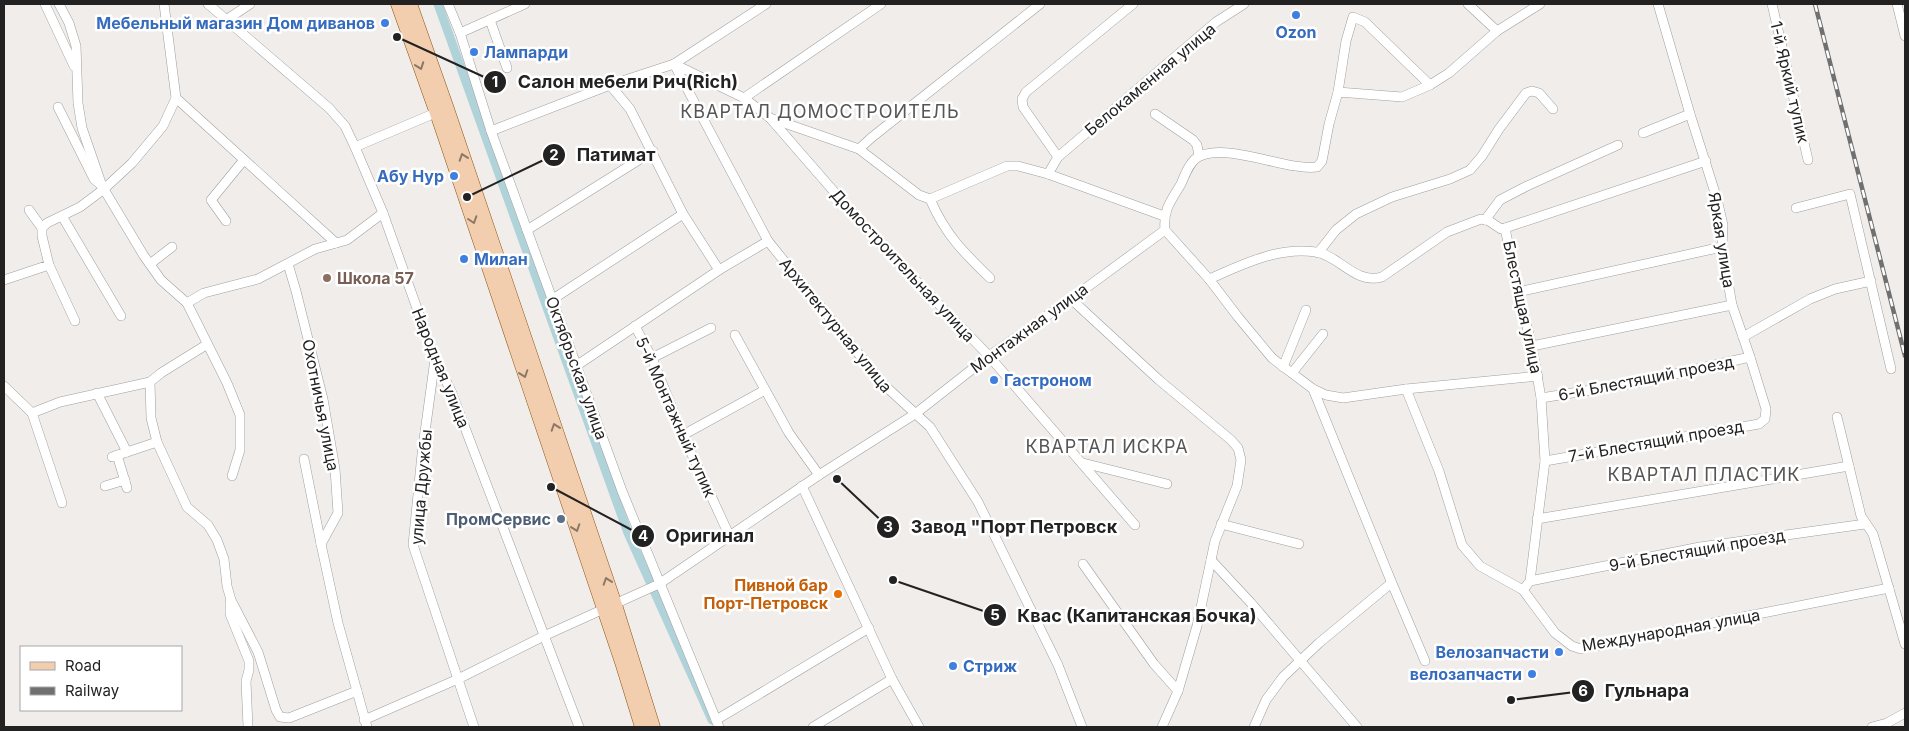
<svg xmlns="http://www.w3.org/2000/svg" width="1909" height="731" viewBox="0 0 1909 731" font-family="Inter,sans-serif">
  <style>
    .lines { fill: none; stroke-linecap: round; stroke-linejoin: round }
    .canal { stroke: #b0d3d9; stroke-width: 9 }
    .minor-casing { stroke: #9f9f9f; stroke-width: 10 }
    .primary-casing { stroke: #8c5713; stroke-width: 15 }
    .minor { stroke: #fff; stroke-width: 9 }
    .primary { stroke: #f2cdae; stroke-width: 14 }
    .rail-casing { stroke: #707070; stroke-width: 4.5 }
    .rail { stroke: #fff; stroke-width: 2.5; stroke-dasharray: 8; stroke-linecap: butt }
    .oneway { stroke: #8a7868 }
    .shop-dot { fill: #3f7fe0; stroke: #fff; stroke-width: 2 }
    .education-dot { fill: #8d6e63; stroke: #fff; stroke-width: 2 }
    .service-dot { fill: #5c6f8a; stroke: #fff; stroke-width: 2 }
    .food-dot { fill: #e8710a; stroke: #fff; stroke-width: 2 }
    .labels { text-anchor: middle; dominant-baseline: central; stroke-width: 5; stroke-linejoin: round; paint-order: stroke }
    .shop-label { font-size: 16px; font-weight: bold; fill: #366cbe; stroke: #fff; text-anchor: end }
    .street-label { font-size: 16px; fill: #222; stroke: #fff }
    .education-label { font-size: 16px; font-weight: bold; fill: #785e54; stroke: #fff; text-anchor: start }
    .service-label { font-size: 16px; font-weight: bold; fill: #4e5e75; stroke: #fff; text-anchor: end }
    .food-label { font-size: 16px; font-weight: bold; fill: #c56008; stroke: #fff; text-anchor: end }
    .neighbourhood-label { font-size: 18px; letter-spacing: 1px; fill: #555; stroke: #fff }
    .leader { fill: none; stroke: #222; stroke-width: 2 }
    .callout-dot { fill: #222; stroke: #fff; stroke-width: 2 }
    .mark-label { font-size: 15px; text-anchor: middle; font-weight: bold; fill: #fff }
    .callout-label { font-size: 18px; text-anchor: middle; font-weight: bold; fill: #222; stroke: #fff; stroke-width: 5; stroke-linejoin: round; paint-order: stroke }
  </style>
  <rect width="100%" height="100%" fill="#f1edea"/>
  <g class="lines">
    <polyline class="canal" points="438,4 628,533 712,720"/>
    <g class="minor-casing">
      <g id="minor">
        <polyline points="45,4 74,66"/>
        <polyline points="59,4 69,23 76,46 78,103 82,128 102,186 144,256 161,280 187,303 227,383 240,415 240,450 232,476"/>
        <polyline points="208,4 329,108 345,126 355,147 383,213 435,359 451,391 579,727"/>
        <polyline points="448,4 460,33 491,131 622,491 719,727"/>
        <polyline points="766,4 674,64 768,241 882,383 930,427 978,502 1058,665 1082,727"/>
        <polyline points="1468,4 1497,31"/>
        <polyline points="1772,4 1808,160"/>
        <polyline points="1897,4 1905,36"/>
        <polyline points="226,20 250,4"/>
        <polyline points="490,20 507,68"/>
        <polyline points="460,33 525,4"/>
        <polyline points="610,85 630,109 683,214 719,270"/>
        <polyline points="1338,92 1346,41 1353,17 1365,22 1430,85"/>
        <polyline points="176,98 336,243"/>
        <polyline points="744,98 881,4"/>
        <polyline points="58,107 94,179 102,186"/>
        <polyline points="1155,114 1193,140 1197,145 1199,156"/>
        <polyline points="770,118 870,233 989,356 1135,525"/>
        <polyline points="491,131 610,85 674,64 744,98 770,118 859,149 919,195 930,199 1007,166 1018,166 1048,174 1164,216"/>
        <polyline points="1643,133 1690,114"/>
        <polyline points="355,147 440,111"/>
        <polyline points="859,149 871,138 1040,4"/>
        <polyline points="1058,157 1023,107 1022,99 1026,92 1133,4"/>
        <polyline points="1048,174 1058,157 1216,22 1244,4"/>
        <path d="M930 199C945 234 963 252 990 278"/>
        <polyline points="1796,208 1850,194 1891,369"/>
        <polyline points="29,210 42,228"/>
        <polyline points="62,216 121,316"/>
        <polyline points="1485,220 1500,200 1527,186 1618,145"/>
        <polyline points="226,221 211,200 243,161"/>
        <polyline points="1505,228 1706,161"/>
        <polyline points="527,230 653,151"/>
        <polyline points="1165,230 1209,279 1238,317 1272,358 1313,389 1326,395 1343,398 1406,389 1439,471 1462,545 1480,566 1523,590 1555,633 1572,646 1581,649 1889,588"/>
        <polyline points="1318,253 1336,230 1356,214 1392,197 1450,179 1470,170 1482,156 1499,129 1526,93 1532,91 1539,93 1553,109"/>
        <polyline points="150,264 172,247"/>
        <polyline points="288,264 296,291 323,399 335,469 338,513 321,544 338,623 367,727"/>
        <polyline points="49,265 75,321"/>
        <path d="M1209 279C1242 265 1278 246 1316 252 1340 256 1356 285 1382 277L1447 232 1481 219 1489 221 1501 229 1505 228 1518 292 1532 346 1541 398 1545 461 1530 581 1523 590"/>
        <polyline points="4,280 49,265 42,236 42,228 47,223 80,207 104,189 132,163 163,126 176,98 164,4"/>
        <polyline points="1518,292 1722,247"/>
        <polyline points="553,299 683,214"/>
        <polyline points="1071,299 1159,380 1231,440 1238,448 1241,460 1237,486 1215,541 1197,626 1178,691 1162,727"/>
        <polyline points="187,303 204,293 258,279 315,249 347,240 383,213"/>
        <polyline points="635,326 652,358 683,435 730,537"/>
        <polyline points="735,335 789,433 819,475"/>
        <polyline points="1743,337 1810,299 1835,289 1871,281"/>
        <polyline points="206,345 161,373 150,382 151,418 157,442 187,507 208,525 217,540 224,559 227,586 231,600 258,652 276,710 280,717 289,718 357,691"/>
        <polyline points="1532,346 1732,305"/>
        <polyline points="652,358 711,328"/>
        <polyline points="435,359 422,454 413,545 474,727"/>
        <polyline points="576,366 719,270 768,241"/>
        <polyline points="1283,367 1306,310"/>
        <polyline points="1292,373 1323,334"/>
        <polyline points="4,386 32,413"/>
        <polyline points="1406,389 1538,376"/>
        <polyline points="97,393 127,452"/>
        <polyline points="1541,398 1635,383 1750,357"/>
        <polyline points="1837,417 1861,516 1873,534 1905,644"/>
        <polyline points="683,435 765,390"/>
        <polyline points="117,455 127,488"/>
        <polyline points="112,457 157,442"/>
        <polyline points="304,459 321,544"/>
        <polyline points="1545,461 1759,424 1765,419 1766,409 1750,357 1732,305 1722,247 1723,225 1717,199 1690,114 1658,4"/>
        <polyline points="1083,463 1167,484"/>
        <polyline points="105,486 125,480"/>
        <polyline points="802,486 892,679 919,727"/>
        <polyline points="62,503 32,413 60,402 150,382"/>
        <polyline points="1537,519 1849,466"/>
        <polyline points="1221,524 1299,544"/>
        <polyline points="1211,560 1251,603 1357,727"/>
        <polyline points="1083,564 1154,664 1178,691"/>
        <polyline points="1391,581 1425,661"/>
        <polyline points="1530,581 1700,547 1865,524"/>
        <polyline points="230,602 230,614 249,661 249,670 246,681 248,727"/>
        <path d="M364 720 458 679 544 636 659 584 819 475 915 414 989 356 1071 299 1165 230C1163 209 1171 201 1181 184 1185 175 1190 160 1200 156 1231 143 1286 171 1317 167L1322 161 1329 124 1338 92 1402 97 1430 85 1449 73 1497 31 1540 4"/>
        <polyline points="716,720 869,628"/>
        <polyline points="813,727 892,679"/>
        <polyline points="1254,727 1266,700 1283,677 1319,643 1389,585 1391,581 1313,389"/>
        <polyline points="1872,727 1887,723 1905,713"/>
      </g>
    </g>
    <g class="primary-casing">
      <g id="primary">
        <polyline points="398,4 439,119 622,662 642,727"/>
        <polyline points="410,4 447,109 615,605 653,727"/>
      </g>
    </g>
    <use href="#minor" class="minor"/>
    <use href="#primary" class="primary"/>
    <g class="rail-casing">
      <polyline id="rail" points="1815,4 1905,356"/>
    </g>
    <use href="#rail" class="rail"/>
  </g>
  <defs><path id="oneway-chevron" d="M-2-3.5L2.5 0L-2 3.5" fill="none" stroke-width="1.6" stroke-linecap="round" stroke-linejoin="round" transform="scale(1.25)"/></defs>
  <g class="oneway">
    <use href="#oneway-chevron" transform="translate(420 66) rotate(70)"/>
    <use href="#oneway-chevron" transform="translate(463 157) rotate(-109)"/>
    <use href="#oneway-chevron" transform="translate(473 220) rotate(72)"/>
    <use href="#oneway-chevron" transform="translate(524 374) rotate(71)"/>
    <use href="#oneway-chevron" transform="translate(555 427) rotate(-109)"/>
    <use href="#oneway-chevron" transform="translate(576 528) rotate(71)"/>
    <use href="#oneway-chevron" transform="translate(607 581) rotate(-109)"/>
  </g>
  <g class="shop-dot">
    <circle cx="1296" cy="15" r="5"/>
    <circle cx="385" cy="23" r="5"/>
    <circle cx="474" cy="52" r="5"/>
    <circle cx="454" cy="176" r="5"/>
    <circle cx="464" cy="259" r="5"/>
    <circle cx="994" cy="380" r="5"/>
    <circle cx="1559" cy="652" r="5"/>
    <circle cx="953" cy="666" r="5"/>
    <circle cx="1532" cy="674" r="5"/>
  </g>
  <circle class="education-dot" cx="327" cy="278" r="5"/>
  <circle class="service-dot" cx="561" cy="519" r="5"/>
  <circle class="food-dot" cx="838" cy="594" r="5"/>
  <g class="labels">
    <g class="shop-label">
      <text x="375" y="23">Мебельный магазин Дом диванов</text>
      <text x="1296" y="32" text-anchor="middle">Ozon</text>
      <text x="484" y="52" text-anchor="start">Лампарди</text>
      <text x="444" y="176">Абу Нур</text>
      <text x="474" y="259" text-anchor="start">Милан</text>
      <text x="1004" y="380" text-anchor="start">Гастроном</text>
      <text x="1549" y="652">Велозапчасти</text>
      <text x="963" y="666" text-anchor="start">Стриж</text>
      <text x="1522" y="674">велозапчасти</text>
    </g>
    <g class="street-label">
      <text transform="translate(1150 79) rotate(-40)">Белокаменная улица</text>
      <text transform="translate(1790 82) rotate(77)">1-й Яркий тупик</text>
      <text transform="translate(1722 240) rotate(81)">Яркая улица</text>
      <text transform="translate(903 265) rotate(47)">Домостроительная улица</text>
      <text transform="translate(1523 307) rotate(78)">Блестящая улица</text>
      <text transform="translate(836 325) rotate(51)">Архитектурная улица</text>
      <text transform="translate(1029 328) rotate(-36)">Монтажная улица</text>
      <text transform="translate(441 368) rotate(68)">Народная улица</text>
      <text transform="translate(577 368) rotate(70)">Октябрьская улица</text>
      <text transform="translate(1646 378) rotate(-11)">6-й Блестящий проезд</text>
      <text transform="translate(321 405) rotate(79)">Охотничья улица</text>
      <text transform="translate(676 417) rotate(66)">5-й Монтажный тупик</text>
      <text transform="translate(1656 441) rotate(-10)">7-й Блестящий проезд</text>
      <text transform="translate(421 487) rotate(-85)">улица Дружбы</text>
      <text transform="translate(1697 550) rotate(-10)">9-й Блестящий проезд</text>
      <text transform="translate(1671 630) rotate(-10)">Международная улица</text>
    </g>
    <g class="education-label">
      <text x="337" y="278">Школа 57</text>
    </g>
    <g class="service-label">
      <text x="551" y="519">ПромСервис</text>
    </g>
    <g class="food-label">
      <text x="828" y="585">Пивной бар<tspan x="828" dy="18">Порт-Петровск</tspan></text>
    </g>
    <g class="neighbourhood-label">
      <text x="820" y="111">КВАРТАЛ ДОМОСТРОИТЕЛЬ</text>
      <text x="1107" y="446">КВАРТАЛ ИСКРА</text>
      <text x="1704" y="474">КВАРТАЛ ПЛАСТИК</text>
    </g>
  </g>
  <path class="leader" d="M397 37L495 82M467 197L554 155M837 479L888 527M551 487L643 536M893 580L995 615M1511 700L1583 691"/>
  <g class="callout-dot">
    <circle cx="397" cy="37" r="5"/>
    <circle cx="467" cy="197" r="5"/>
    <circle cx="837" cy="479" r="5"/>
    <circle cx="551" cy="487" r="5"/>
    <circle cx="893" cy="580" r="5"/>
    <circle cx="1511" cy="700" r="5"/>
    <circle cx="495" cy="82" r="12"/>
    <circle cx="554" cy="155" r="12"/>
    <circle cx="888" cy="527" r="12"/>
    <circle cx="643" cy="536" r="12"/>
    <circle cx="995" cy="615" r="12"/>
    <circle cx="1583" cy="691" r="12"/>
  </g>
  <g class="mark-label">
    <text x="495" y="87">1</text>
    <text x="554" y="160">2</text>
    <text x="888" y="532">3</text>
    <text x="643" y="541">4</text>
    <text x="995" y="620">5</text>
    <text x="1583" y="696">6</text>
  </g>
  <g class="callout-label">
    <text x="628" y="88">Салон мебели Рич(Rich)</text>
    <text x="616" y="161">Патимат</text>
    <text x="1014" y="533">Завод "Порт Петровск</text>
    <text x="710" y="542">Оригинал</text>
    <text x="1137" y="622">Квас (Капитанская Бочка)</text>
    <text x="1647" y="697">Гульнара</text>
  </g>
  <rect width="1909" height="731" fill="none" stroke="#222222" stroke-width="10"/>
  <rect x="20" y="646" width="162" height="65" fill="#ffffff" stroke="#a7a7a7"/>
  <rect x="30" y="662" width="25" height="8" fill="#f2cdae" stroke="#a7a7a7"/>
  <text x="65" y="671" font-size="15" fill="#222222">Road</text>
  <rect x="30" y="687" width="25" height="8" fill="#707070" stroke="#a7a7a7"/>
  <text x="65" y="696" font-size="15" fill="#222222">Railway</text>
</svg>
